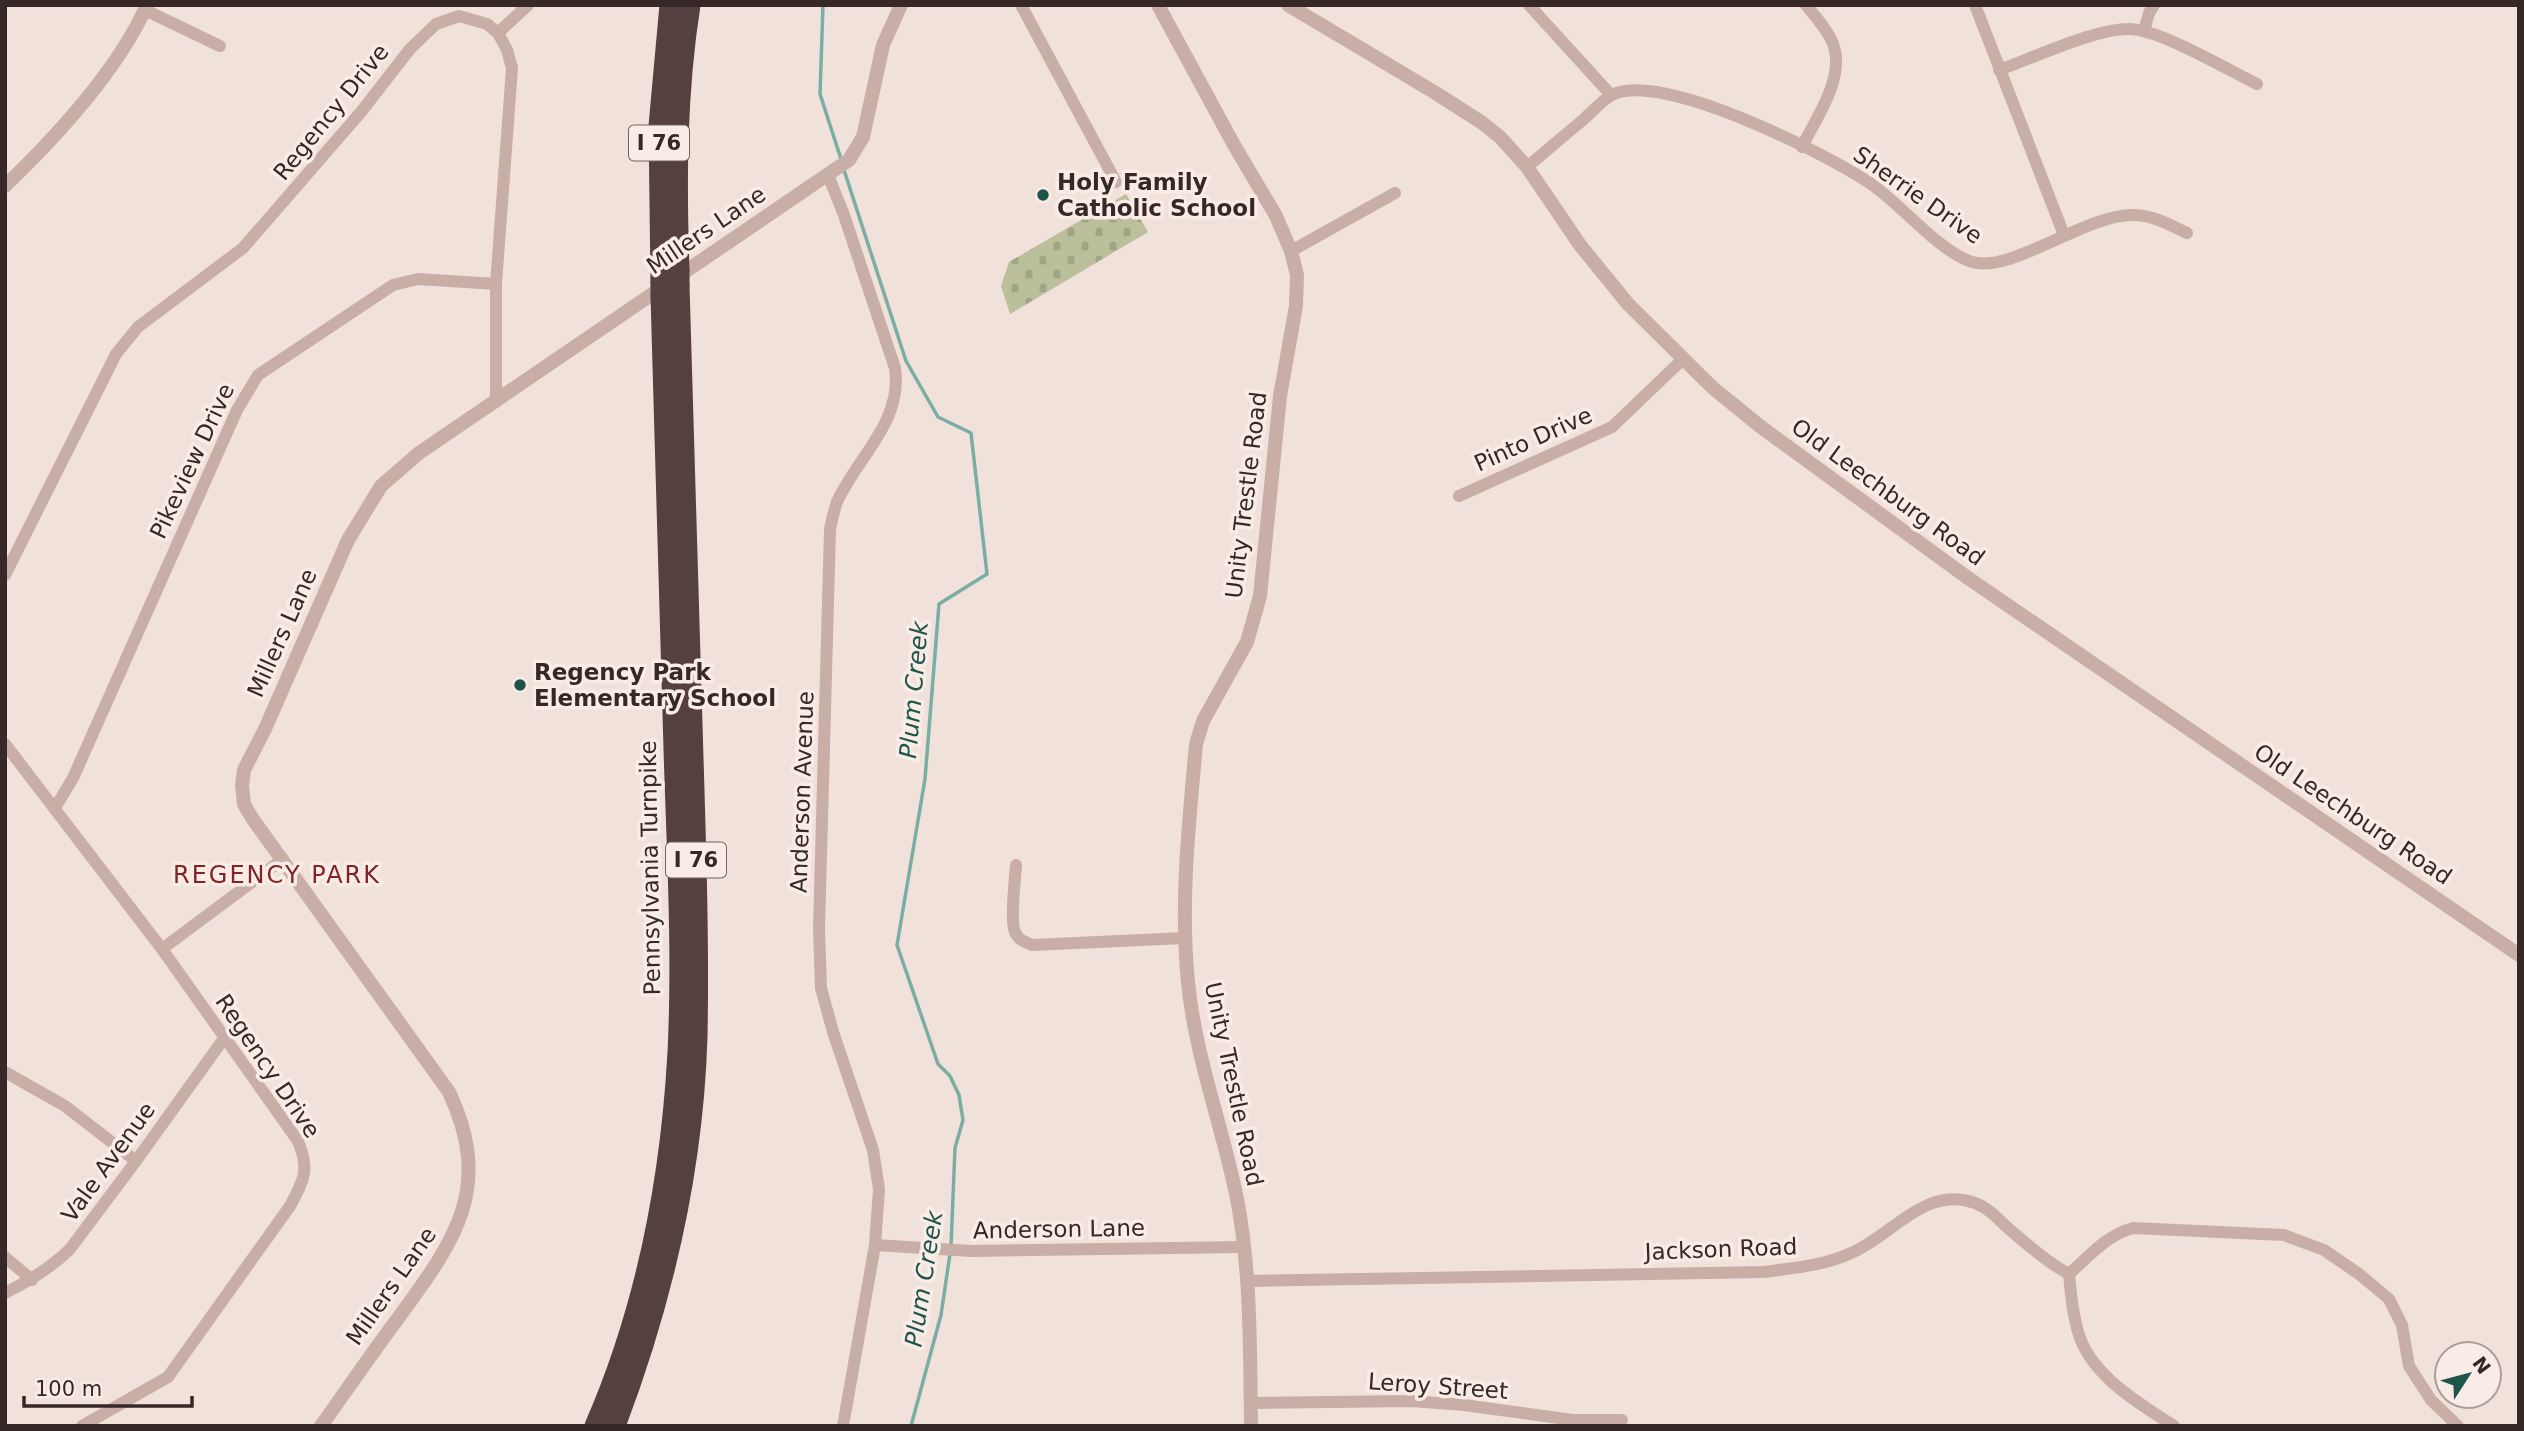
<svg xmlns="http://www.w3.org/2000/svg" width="2524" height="1431" viewBox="0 0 2524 1431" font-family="'DejaVu Sans',sans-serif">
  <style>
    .cemetery { fill: url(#cemetery-stones) }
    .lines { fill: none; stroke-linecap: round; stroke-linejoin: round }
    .stream { stroke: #7aada3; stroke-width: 3.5 }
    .minor { stroke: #c8aea7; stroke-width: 12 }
    .tertiary { stroke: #c8aea7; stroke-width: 14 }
    .motorway { stroke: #56403f; stroke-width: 21 }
    .motorway-bridge { stroke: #56403f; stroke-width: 21 }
    .poi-dot { fill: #1e554b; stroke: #f9ece7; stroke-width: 2.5 }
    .labels { text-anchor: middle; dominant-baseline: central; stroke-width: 7; stroke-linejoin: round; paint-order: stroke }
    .shield { fill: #f9ece7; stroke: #706361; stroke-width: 2 }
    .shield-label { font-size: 21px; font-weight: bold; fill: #352827 }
    .street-label { font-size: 23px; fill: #352827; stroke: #f9ece7 }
    .poi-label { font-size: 23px; font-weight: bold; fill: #352827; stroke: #f9ece7; text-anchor: start }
    .water-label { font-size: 24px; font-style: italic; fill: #1e554b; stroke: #f9ece7 }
    .neighbourhood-label { font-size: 24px; letter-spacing: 2px; fill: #822324; stroke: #f9ece7 }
  </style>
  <defs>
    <pattern id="cemetery-stones" width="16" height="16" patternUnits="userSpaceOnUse" patternTransform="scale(1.75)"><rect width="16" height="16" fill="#bcbf9b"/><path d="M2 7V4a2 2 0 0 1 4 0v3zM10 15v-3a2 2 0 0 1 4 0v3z" fill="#a2a486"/></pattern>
  </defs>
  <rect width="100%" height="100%" fill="#f1e1db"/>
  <polygon class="cemetery" points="1126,194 1148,232 1010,314 1001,286 1009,262"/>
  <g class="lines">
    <g class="stream">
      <polyline points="823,5 820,94 841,159"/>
      <polyline points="844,170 906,361 938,417 971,433 987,574 939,604 925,779 897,945 938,1064 950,1076 959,1095 963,1120 955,1148 951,1246"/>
      <polyline points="911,1426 941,1315 950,1254"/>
    </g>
    <g class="minor">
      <polyline points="1021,5 1116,182"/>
      <polyline points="1529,5 1611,95"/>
      <polyline points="1975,5 2064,235"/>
      <polyline points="145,10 220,46"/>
      <polyline points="2144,31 2149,13 2154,5"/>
      <polyline points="498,33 528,5"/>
      <path d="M1999 70C2033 58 2094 29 2128 29 2158 28 2228 70 2257 84"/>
      <path d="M1802 147C1817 116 1847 76 1832 41 1826 28 1815 16 1806 5"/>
      <path d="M1527 167C1546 151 1565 135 1584 119 1592 112 1602 100 1612 95 1661 70 1827 154 1871 184 1901 204 1938 251 1972 262 2011 274 2086 214 2133 215 2153 215 2170 225 2187 233"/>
      <path d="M828 175 844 215 895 368C903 422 857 457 837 502 834 510 832 520 830 529L819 928 821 988 833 1032 873 1150 879 1189 875 1245 843 1426"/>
      <polyline points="1291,251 1395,193"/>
      <polyline points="1459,496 1612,427 1683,359"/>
      <polyline points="5,575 116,354 138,327 243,248 361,112 410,49 436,24 459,16 487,24 498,33 507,50 512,68 496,284 496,402"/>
      <path d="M5 744 162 949 298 1141C310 1170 304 1180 290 1206L168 1377 82 1426"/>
      <polyline points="55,808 73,778 237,410 258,375 393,285 418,279 496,284"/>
      <path d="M1016 865C1015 879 1010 921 1015 932 1018 940 1025 942 1032 945L1185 938"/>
      <polyline points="162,949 283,859"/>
      <polyline points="5,1072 65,1106 136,1161"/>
      <polyline points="875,1245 971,1251 1243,1247"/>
      <polyline points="5,1257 32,1280"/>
      <path d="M2069 1274C2089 1256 2107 1235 2133 1228L2284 1235 2324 1250 2359 1274 2389 1299 2402 1325 2409 1366 2431 1400 2458 1426"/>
      <path d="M2069 1274C2071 1295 2073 1318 2080 1338 2095 1378 2140 1404 2174 1426"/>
      <path d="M1248 1281 1763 1272C1794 1268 1823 1266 1851 1253 1892 1236 1925 1185 1975 1203 1989 1208 1999 1220 2009 1229 2028 1245 2047 1262 2069 1274"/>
      <path d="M5 1293C29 1281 51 1268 70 1249L136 1161 225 1037"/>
      <polyline points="1251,1403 1411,1401 1464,1405 1573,1420 1622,1420"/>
    </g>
    <g class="tertiary">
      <path d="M1158 5 1234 145 1276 216 1291 251 1297 275 1296 306 1280 396 1260 596 1247 642 1203 721 1196 744C1189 823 1180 902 1188 982 1195 1057 1224 1130 1238 1204 1251 1277 1250 1352 1251 1426"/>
      <polyline points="1288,5 1434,92 1481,122 1500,137 1527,167 1580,245 1628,304 1713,388 1761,427 1968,578 2519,955"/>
      <path d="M5 186C56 137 118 70 147 5"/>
      <path d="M321 1426C346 1391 370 1356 396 1321 453 1243 495 1190 449 1092L252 818 244 804 242 785 244 770 265 729 348 540 381 486 419 453 849 160 863 137 883 45 901 5"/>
    </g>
    <g class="motorway">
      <path d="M679 270C676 181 676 93 690 5"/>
      <polyline points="661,282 659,126 670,5"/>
      <path d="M595 1426C646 1309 671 1179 678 1052 683 951 677 849 674 749 670 598 665 447 661 296"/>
      <path d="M615 1426C662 1302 693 1170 697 1037 699 933 695 828 692 724 688 578 683 431 679 285"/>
    </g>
    <g class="motorway-bridge">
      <polyline points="679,270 679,285"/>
      <polyline points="661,282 661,296"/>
    </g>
  </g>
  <g class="poi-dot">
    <circle cx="1043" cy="195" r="7"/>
    <circle cx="520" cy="685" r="7"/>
  </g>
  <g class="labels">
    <g class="shield">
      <rect x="629" y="125.5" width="60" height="35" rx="5"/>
      <rect x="666" y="842.5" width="60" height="35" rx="5"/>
    </g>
    <g class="shield-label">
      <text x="659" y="143">I 76</text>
      <text x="696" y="860">I 76</text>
    </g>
    <g class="street-label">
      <text transform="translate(331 112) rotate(-51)">Regency Drive</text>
      <text transform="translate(1918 195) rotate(35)">Sherrie Drive</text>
      <text transform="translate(706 230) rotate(-34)">Millers Lane</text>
      <text transform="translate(1533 439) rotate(-24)">Pinto Drive</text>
      <text transform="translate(192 461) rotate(-65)">Pikeview Drive</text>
      <text transform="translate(1888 492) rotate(36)">Old Leechburg Road</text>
      <text transform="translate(1246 495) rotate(-83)">Unity Trestle Road</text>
      <text transform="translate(282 633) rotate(-66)">Millers Lane</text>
      <text transform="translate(802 792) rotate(-88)">Anderson Avenue</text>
      <text transform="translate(2353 814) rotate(34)">Old Leechburg Road</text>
      <text transform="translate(650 868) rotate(-91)">Pennsylvania Turnpike</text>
      <text transform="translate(268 1066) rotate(56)">Regency Drive</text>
      <text transform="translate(1234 1084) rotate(78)">Unity Trestle Road</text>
      <text transform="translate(108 1162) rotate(-54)">Vale Avenue</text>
      <text transform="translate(1059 1229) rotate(-1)">Anderson Lane</text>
      <text transform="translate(1721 1249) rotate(-2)">Jackson Road</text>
      <text transform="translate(391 1286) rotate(-55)">Millers Lane</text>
      <text transform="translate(1438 1386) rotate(4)">Leroy Street</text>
    </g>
    <g class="poi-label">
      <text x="1057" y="182">Holy Family<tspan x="1057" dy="26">Catholic School</tspan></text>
      <text x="534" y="672">Regency Park<tspan x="534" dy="26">Elementary School</tspan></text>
    </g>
    <g class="water-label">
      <text transform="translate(914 690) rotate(-85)">Plum Creek</text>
      <text transform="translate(924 1279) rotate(-81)">Plum Creek</text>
    </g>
    <g class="neighbourhood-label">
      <text x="277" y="875">REGENCY PARK</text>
    </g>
  </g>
  <rect width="2524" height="1431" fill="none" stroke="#352827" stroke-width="14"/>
  <g transform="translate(2468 1375) rotate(54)"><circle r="33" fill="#f9ece7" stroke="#ab9e9a" stroke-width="2"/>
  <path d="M0-5L12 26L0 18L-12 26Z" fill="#1e554b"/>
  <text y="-10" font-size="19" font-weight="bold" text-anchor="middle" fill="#352827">N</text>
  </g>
  <path d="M24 1396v10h168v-10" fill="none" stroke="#352827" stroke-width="3.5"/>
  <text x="35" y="1396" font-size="21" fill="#352827" stroke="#f9ece7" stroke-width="5" paint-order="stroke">100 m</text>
</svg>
